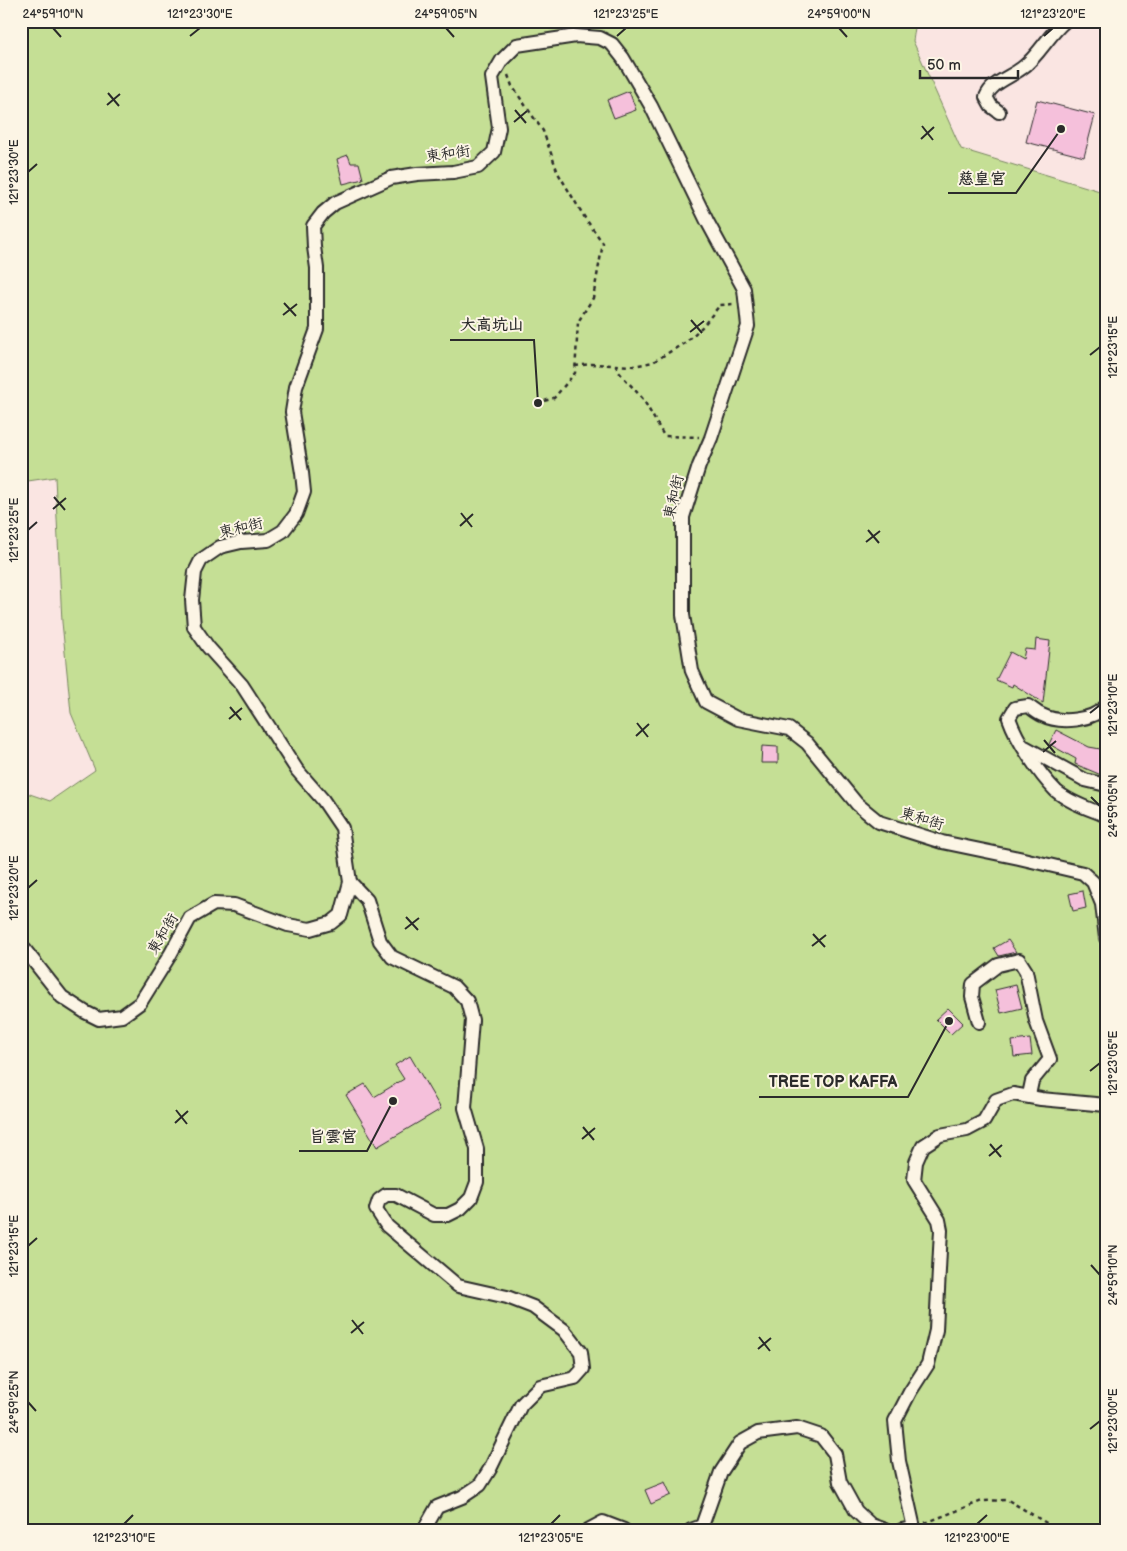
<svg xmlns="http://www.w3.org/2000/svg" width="1127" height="1551" viewBox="0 0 1127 1551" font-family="'Balsamiq Sans','LXGW WenKai TC',sans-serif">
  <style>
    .green { fill: #c5df95; stroke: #788560 }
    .building { fill: #f5c0db; stroke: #2b2b2b }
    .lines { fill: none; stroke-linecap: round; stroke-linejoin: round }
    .minor-casing { stroke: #2b2b2b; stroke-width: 16 }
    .path { stroke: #2b2b2b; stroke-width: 2.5; stroke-dasharray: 4 4; stroke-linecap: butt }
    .minor { stroke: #fcf5e5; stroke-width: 12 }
    .ticks { fill: none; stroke: #2b2b2b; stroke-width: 2 }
    .labels { text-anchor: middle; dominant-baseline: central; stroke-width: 4; stroke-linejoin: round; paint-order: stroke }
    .street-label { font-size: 15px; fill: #2b2b2b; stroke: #fcf5e5 }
    .leader { fill: none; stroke: #2b2b2b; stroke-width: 2 }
    .callout-dot { fill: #2b2b2b; stroke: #fcf5e5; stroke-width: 2 }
    .callout-label { font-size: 16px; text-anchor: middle; font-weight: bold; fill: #2b2b2b; stroke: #fcf5e5; stroke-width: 4; stroke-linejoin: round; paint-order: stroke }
    .neatline { fill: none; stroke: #2b2b2b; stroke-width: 2 }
    .ticks-label { font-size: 12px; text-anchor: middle; fill: #2b2b2b }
  </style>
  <rect width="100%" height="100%" fill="#fae5e2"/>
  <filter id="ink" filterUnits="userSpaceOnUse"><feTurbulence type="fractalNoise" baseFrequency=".02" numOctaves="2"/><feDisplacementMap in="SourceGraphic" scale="10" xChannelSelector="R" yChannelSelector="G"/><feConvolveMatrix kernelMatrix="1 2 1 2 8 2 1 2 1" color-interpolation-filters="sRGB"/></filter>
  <g filter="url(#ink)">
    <polygon class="green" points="21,21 916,21 913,41 961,149 1103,192 1106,189 1106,1530 21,1530 21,791 50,801 95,770 71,713 62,622 55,477 21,482"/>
    <g class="building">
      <polygon points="629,91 636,110 614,118 607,100"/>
      <polygon points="1037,100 1095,115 1084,157 1026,142"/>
      <polygon points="348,155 351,163 359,163 363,179 343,184 337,159"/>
      <polygon points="1036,639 1050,641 1043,703 1013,684 1012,687 996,680 1010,652 1023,659 1025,649 1035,650"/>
      <polygon points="1056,730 1089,747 1106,750 1106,777 1075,764 1076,759 1049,744"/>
      <polygon points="762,746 778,747 778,763 761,763"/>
      <polygon points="1083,891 1086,908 1073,911 1069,894"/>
      <polygon points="1008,940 1016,952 999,956 994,948"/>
      <polygon points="1016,985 1022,1008 1001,1013 995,990"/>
      <polygon points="948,1008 963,1023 951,1034 936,1019"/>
      <polygon points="1030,1039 1032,1055 1014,1057 1012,1041"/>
      <polygon points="410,1056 441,1109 377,1147 346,1095 365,1084 374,1097 404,1079 395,1065"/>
      <polygon points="665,1482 671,1495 651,1504 645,1490"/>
    </g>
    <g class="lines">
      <g class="minor-casing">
        <g id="minor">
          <path d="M999 112 991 106 986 97C992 82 1009 78 1022 68 1038 57 1049 34 1065 21"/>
          <path d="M1106 706C1092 721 1060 724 1042 715 1037 713 1033 709 1028 706L1015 708 1009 718C1017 741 1039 774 1056 791 1069 802 1087 808 1102 814L1106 813"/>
          <polyline points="1025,747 1085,780 1106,785"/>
          <polyline points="350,882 367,900 380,941 392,957 454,987 467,1001 472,1020 465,1108 477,1149 477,1182 471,1198 460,1209 448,1215 434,1215 396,1195 386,1195 379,1200 376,1209 387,1226 458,1286 507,1297 533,1307 564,1330 581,1352 583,1369 575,1378 540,1386 521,1405 490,1469 480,1485 462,1497 437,1507 424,1530"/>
          <polyline points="21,945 62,997 85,1012 99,1019 122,1016 140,1003 170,955 190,918 214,904 234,905 288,925 310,929 331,923 341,915 350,882 342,828 323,800 297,770 242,685 208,647 194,627 192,600 195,572 201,560 220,547 241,542 268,540 283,531 296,514 304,492 302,473 292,412 296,387 317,329 317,268 314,247 313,226 323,213 335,203 391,178 417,174 453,172 478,167 494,152 499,128 492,77 502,60 517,45 576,36 600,38 612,44 623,58 651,106 707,221 744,289 748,326 711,438 699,466 683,517 683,615 692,671 706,702 738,719 789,729 807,743 857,804 879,822 942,842 1019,858 1083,873 1093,882 1102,904 1106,938"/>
          <polyline points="979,1022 972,997 973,984 998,965 1019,960 1026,971 1036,1021 1050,1059 1032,1081 1029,1095"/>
          <polyline points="588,1530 603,1522 624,1530"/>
          <polyline points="691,1530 702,1526 721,1472 740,1443 758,1433 797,1428 821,1436 835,1454 840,1482 856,1511 871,1525 885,1530"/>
          <polyline points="902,1530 914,1528 899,1461 895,1421 910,1392 928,1364 936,1330 941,1230 939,1220 914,1180 916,1162 923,1146 940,1135 967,1130 984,1121 996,1100 1013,1094 1041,1099 1106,1105"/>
        </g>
      </g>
      <g class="path">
        <polyline points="508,75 512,86 543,131 558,173 585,218 603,243 593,298 578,322 575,373 554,398 538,403"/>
        <polyline points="616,365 618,371 643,399 664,436 699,437"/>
        <polyline points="575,366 591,364 634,366 653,362 686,342 703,326 720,305 734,304"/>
        <polyline points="925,1523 982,1501 1008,1500 1058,1530"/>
      </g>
      <use href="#minor" class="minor"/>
    </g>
  </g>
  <path class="ticks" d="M53 28 61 37M446 28 454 37M839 28 847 37M190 36 200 28M617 36 626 28M1044 36 1053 28M108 93 119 106M107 105 120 94M515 110 526 123M514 122 527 111M922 126 933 140M921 139 934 127M28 172 37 164M284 303 296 316M283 315 297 304M691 320 702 333M690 332 704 321M1090 355 1100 347M54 497 65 510M53 509 66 498M461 513 472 527M460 526 473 514M28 530 37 522M868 530 879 543M866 542 880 531M230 707 241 720M1090 713 1100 705M229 719 242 708M637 723 648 737M636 736 649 724M1044 740 1055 753M1043 752 1056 741M1091 797 1100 806M28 888 37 880M406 917 418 930M405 929 419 918M813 934 825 947M812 946 826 935M1090 1071 1100 1063M176 1110 187 1124M175 1123 188 1111M583 1127 594 1140M582 1139 595 1128M990 1144 1001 1157M989 1156 1002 1145M28 1246 37 1238M1091 1265 1100 1275M352 1320 363 1334M351 1333 364 1322M759 1337 770 1351M758 1349 771 1338M28 1402 36 1411M1090 1429 1100 1421M124 1524 133 1515M551 1524 560 1515M977 1524 987 1515"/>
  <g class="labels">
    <g class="street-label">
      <text transform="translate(448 154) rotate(-8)">東和街</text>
      <text transform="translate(674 497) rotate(-77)">東和街</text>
      <text transform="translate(241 528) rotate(-13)">東和街</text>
      <text transform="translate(922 819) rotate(17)">東和街</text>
      <text transform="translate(163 934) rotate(-59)">東和街</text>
    </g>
  </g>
  <path class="leader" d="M1061 129L1016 193H948M538 403L534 340H450M949 1021L908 1097H759M393 1101L367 1151H299"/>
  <g class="callout-dot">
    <circle cx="1061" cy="129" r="5"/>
    <circle cx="538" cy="403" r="5"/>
    <circle cx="949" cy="1021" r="5"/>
    <circle cx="393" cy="1101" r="5"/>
  </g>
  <g class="callout-label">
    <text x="982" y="184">慈皇宮</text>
    <text x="492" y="330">大高坑山</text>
    <text x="833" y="1087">TREE TOP KAFFA</text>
    <text x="333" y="1142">旨雲宮</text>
  </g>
  <rect width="1127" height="1551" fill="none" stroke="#fcf5e5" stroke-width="55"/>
  <path d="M920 70v8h98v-8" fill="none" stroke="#2b2b2b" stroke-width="2.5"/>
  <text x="927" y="70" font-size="15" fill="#2b2b2b" stroke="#fcf5e5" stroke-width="4" paint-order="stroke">50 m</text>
  <rect x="28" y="28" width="1072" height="1496" class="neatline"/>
  <g class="ticks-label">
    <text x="53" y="18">24°59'10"N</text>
    <text x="200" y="18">121°23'30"E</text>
    <text x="446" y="18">24°59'05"N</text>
    <text x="626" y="18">121°23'25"E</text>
    <text x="839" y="18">24°59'00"N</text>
    <text x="1053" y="18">121°23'20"E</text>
    <text transform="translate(14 172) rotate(-90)" y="4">121°23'30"E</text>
    <text transform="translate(1113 347) rotate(-90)" y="4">121°23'15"E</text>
    <text transform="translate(14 530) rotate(-90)" y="4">121°23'25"E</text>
    <text transform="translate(1113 705) rotate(-90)" y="4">121°23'10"E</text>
    <text transform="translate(1113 806) rotate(-90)" y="4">24°59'05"N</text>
    <text transform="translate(14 888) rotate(-90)" y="4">121°23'20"E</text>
    <text transform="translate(1113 1063) rotate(-90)" y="4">121°23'05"E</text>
    <text transform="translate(14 1246) rotate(-90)" y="4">121°23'15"E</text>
    <text transform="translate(1113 1275) rotate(-90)" y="4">24°59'10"N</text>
    <text transform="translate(14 1402) rotate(-90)" y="4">24°59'25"N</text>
    <text transform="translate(1113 1421) rotate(-90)" y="4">121°23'00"E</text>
    <text x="124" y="1542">121°23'10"E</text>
    <text x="551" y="1542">121°23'05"E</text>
    <text x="977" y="1542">121°23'00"E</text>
  </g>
</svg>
